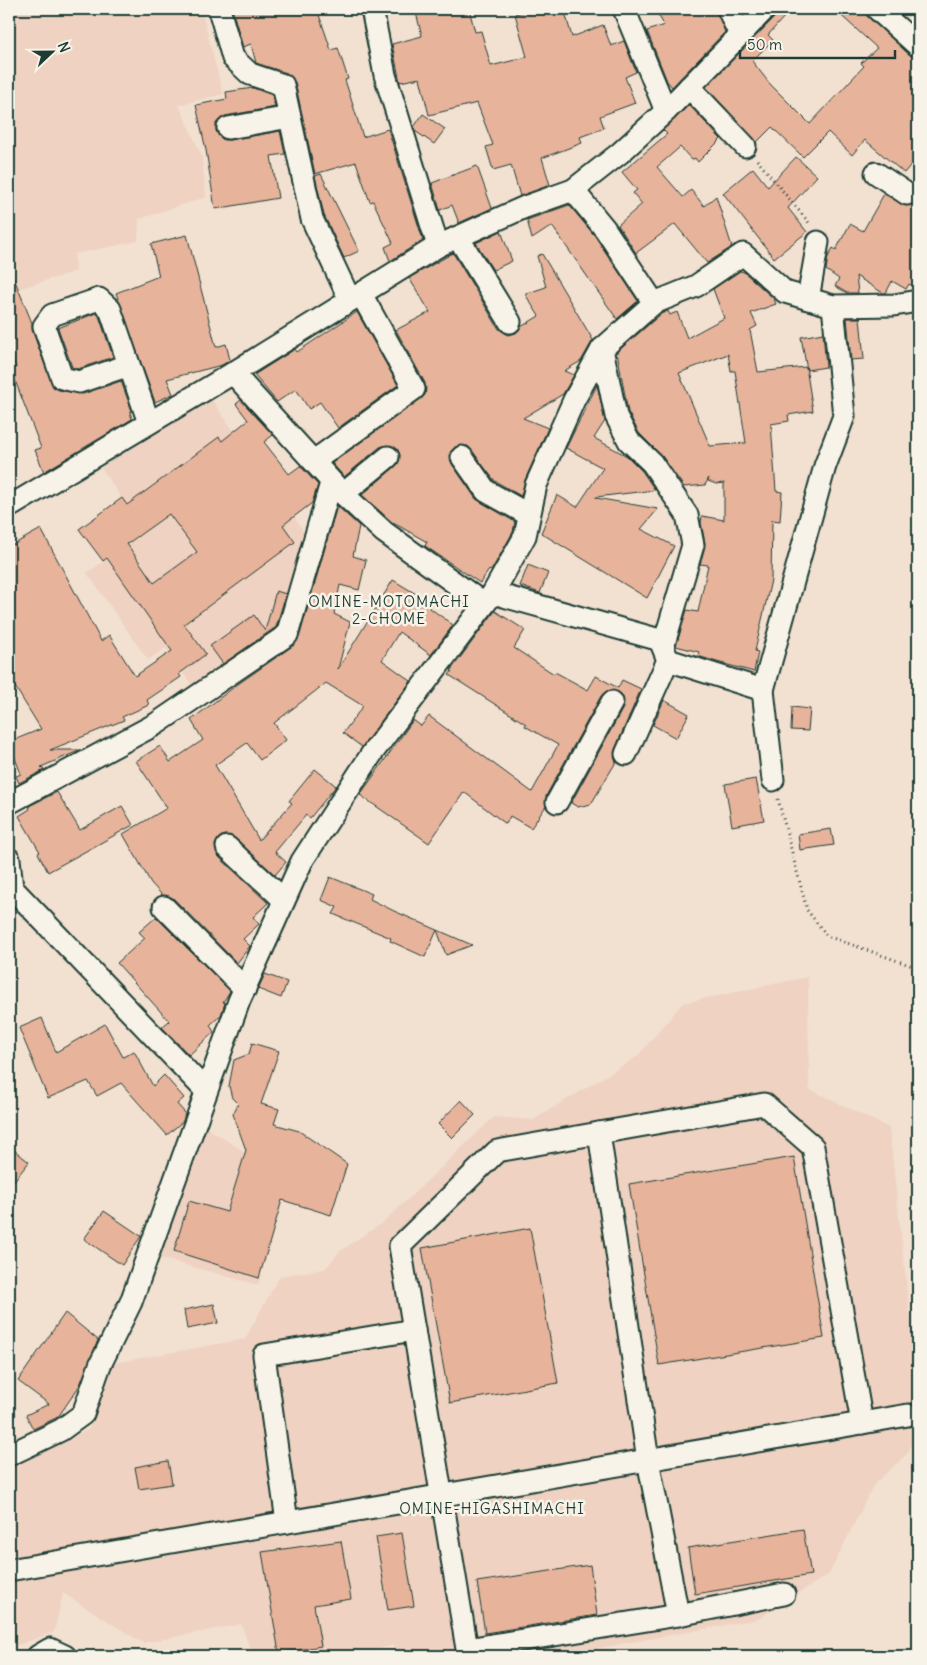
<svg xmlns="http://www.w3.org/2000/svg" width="927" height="1665" viewBox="0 0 927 1665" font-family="Delius,sans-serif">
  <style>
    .built { fill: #efd2c1 }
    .building { fill: #e8b39b; stroke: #1f3d34; fill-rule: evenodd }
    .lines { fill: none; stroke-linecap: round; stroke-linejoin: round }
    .minor-casing { stroke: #1f3d34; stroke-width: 25 }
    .path { stroke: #1f3d34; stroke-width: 3; stroke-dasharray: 1 4; stroke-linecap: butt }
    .minor { stroke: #f7f3e8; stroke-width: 21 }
    .labels { text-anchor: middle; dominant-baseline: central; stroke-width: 5; stroke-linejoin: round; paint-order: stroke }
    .neighbourhood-label { font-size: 15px; letter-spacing: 1px; fill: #1f3d34; stroke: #f7f3e8 }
  </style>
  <rect width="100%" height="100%" fill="#f2e0d1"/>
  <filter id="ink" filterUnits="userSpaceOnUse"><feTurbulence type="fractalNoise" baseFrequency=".02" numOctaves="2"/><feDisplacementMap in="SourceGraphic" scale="10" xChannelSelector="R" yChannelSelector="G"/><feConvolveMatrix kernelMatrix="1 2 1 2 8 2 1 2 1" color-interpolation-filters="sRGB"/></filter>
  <g filter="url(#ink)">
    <g class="built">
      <polygon points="9,9 201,9 223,94 179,105 202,157 206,197 139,219 138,241 74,254 76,271 9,292"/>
      <polygon points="207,393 305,533 282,630 196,691 166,648 148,660 87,573 145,532 101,468"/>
      <polygon points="808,977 809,1089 889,1128 918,1390 918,1427 908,1453 874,1484 829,1574 758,1619 555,1656 397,1656 393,1645 357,1656 253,1656 241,1624 143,1643 63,1593 54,1632 9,1648 9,1469 89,1429 114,1363 245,1339 280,1276 325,1269 339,1252 385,1221 494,1117 533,1120 637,1057 683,1003"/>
      <polygon points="207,1128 288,1180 258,1285 157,1257"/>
    </g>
    <g class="building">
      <polygon points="232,9 317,9 331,50 338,48 348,79 345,80 363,137 388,129 423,240 390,261 385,247 393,243 373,201 370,202 356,162 315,174 295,82 287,73 256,63 251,44 243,47"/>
      <polygon points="415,9 452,9 453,13 469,9 475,32 481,31 491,66 527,57 515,14 531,9 564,9 572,37 603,25 611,46 624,41 636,72 625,77 635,103 600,116 604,128 580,137 582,143 542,158 550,185 520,196 511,165 493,170 486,147 493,145 477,103 429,115 420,78 400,82 392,44 422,36"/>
      <polygon points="655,9 716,9 725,32 672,87 667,81 647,31 664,25"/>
      <polygon points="834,9 865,9 869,18 910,55 918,58 918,156 904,173 865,140 852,155 828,132 803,157 772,127 757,142 706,87 774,18 777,11 784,17 768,35 773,40 752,61 770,84 810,124 864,66 861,63 877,48"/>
      <polygon points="253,88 272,95 275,107 225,116 216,123 216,131 223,140 230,140 280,131 285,154 271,156 278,198 215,209 206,150 196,105 227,99 226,92"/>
      <polygon points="689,105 721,139 698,162 695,158 692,160 680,147 657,167 683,197 691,190 704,206 716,196 732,247 707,263 675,224 636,253 618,225 642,204 633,193 637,190 622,172 667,134 663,130"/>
      <polygon points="423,114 445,129 434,144 415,131 414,127"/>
      <polygon points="796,157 817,176 788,208 807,232 774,258 723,193 753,168 768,187"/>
      <polygon points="477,166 492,208 459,223 452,205 440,210 432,183"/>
      <polygon points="321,174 359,251 344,258 324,215 315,176"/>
      <polygon points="884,194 906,206 915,203 918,205 918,289 909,284 906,289 892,281 886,293 883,293 856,276 858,293 847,293 835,286 839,279 826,270 828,257 833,248 836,250 850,224 863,231"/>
      <polygon points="569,205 595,236 638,301 617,319 552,226 532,239 527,220"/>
      <polygon points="501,231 512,261 493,270 476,243"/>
      <polygon points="187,235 216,347 226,344 230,360 222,365 167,379 173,394 155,402 116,293 159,276 151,244"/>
      <polygon points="453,253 499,329 508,335 516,333 521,327 539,316 525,294 546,287 537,256 542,254 593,340 581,361 564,371 574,375 563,394 523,418 548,428 525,480 521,496 495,481 468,446 455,447 450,452 452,464 476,499 515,522 513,532 491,571 489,570 480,583 425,546 427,542 392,522 362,495 396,466 400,455 397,449 386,445 380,447 344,477 332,463 425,395 425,383 396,330 430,312 409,278"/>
      <polygon points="9,266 32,323 32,330 53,387 59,390 83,394 121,381 132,411 130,412 132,419 44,472 35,450 41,448 11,370 16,368 9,347"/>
      <path d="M740 271 744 272 774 299 776 304 751 313 757 326 750 330 758 372 806 367 813 411 788 415 789 421 771 424 776 491 782 492 780 521 772 520 771 580 755 651 758 652 754 672 717 662 698 656 699 652 676 646 687 610 698 612 708 565 700 564 705 543 701 523 702 516 724 520V483L716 484 708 481 709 478 705 485 684 487 662 456 639 433 628 412 617 352 661 314 668 311 670 315 677 312 687 338 724 318 713 289ZM728 354 731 371H735L746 443 710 446 679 373Z"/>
      <polygon points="357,312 398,385 338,428 320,402 309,409 296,389 277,402 254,375 295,349 297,352"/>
      <polygon points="96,313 99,316 113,357 78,369 72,367 58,328"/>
      <polygon points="847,318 860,318 864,359 851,360"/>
      <polygon points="823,333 826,367 807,370 801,337"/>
      <polygon points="597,385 605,421 594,438 627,456 642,471 655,490 596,497 596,498 658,509 641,529 674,546 647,598 541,533 557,495 577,507 603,468 566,448"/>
      <path d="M241 400 273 435 264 442 289 474 300 466 318 485 312 503 283 525 295 542 184 624 206 654 179 674 181 677 147 700 149 705 122 717 124 720 50 750H81L41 767 44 770 19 783 16 776 21 774 9 742 41 729 9 677V547L41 529 101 641 109 635 135 676 172 651 107 558 103 561 79 529 122 498 127 505 219 437 222 441 248 420 236 404ZM169 514 197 552 154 583 127 544Z"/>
      <polygon points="337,506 359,526 353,556 366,560 359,590 340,585 334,614 350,622 338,669 393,580 421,597 419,600 453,625 431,655 399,632 382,660 411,681 362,747 343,733 363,706 326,683 274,723 286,740 260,760 247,743 215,765 259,840 292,803 289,801 315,769 336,786 310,818 306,815 275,852 286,862 275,875 235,838 224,835 218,839 215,845 218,856 268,903 253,917 259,924 243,939 250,946 237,963 173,898 162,895 151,883 123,834 167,808 136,761 160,746 170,762 203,740 191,720 238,684 294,645 299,638"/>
      <polygon points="528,565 548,573 540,593 520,586"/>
      <polygon points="276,591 286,594 276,627 223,664 210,646 254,615 265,631"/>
      <polygon points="495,611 525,630 514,648 554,674 555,672 588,690 596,676 618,688 622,680 641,689 615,749 616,762 591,804 578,807 571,803 623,708 623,696 612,690 606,691 601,696 546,796 546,806 531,828 510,816 506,824 464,792 429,843 360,795 413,720 421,726 429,716 532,792 558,745 525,726 526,724 449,675 452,671 451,670"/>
      <polygon points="664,700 689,714 676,738 653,725"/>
      <polygon points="792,707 810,709 808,731 791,730"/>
      <polygon points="756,779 764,820 732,826 725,784"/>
      <polygon points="57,792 80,830 122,806 133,825 48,872 38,853 40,852 19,816 30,809 29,806"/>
      <polygon points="831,829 834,845 800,850 798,834"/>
      <polygon points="330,877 372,894 370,899 394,911 472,945 446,955 437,930 425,957 390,941 391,938 333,914 337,907 321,900"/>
      <polygon points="156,917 230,991 223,1002 225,1003 221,1015 210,1025 214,1032 189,1055 162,1027 169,1021 117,963 145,938 139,932"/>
      <polygon points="265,974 287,982 281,998 258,989"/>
      <polygon points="42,1018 56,1052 105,1024 123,1057 134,1051 153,1086 164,1075 184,1098 177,1104 185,1113 183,1121 167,1135 121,1083 97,1096 88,1081 48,1098 19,1028"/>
      <polygon points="252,1043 279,1051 261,1104 279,1109 274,1124 299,1131 347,1164 331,1215 282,1200 259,1278 174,1251 189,1201 227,1212 246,1150 233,1114 238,1104 232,1098 229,1086 234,1060 249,1054"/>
      <polygon points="461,1100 475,1115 452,1138 438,1124"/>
      <polygon points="9,1146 29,1162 9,1187"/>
      <polygon points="794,1157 824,1338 659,1365 629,1184"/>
      <polygon points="104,1211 141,1236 122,1265 84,1239"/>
      <polygon points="530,1228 558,1383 450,1403 422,1248"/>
      <polygon points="214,1304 218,1323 187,1329 184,1310"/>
      <polygon points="65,1313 98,1340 80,1385 58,1417 33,1429 26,1415 49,1404 18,1381"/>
      <polygon points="168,1461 172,1484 139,1489 135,1467"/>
      <polygon points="803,1529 811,1575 695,1594 688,1548"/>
      <polygon points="402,1533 414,1606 388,1610 376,1537"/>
      <polygon points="341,1541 351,1599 314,1605 321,1646 279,1653 262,1552"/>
      <polygon points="590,1565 597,1615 485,1633 477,1582"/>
    </g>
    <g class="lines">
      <g class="minor-casing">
        <g id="minor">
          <polyline points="219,9 233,58 250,74 283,85 312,219 350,300"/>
          <polyline points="372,9 385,75 438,246"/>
          <polyline points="624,9 666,111"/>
          <polyline points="728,9 740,35"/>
          <polyline points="877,9 918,46"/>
          <polyline points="689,87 745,146"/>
          <polyline points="228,128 290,117"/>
          <polyline points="876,173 907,194"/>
          <polyline points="573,190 605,229 654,303"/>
          <polyline points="458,237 510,322"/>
          <polyline points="808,299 818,242"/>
          <polyline points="602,349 616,416 629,441 652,463 687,515 693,545 663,647"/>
          <polyline points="129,365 79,382 62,378 44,326 52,315 99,299 110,309 149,423"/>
          <polyline points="233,373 343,494 384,532 484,604"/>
          <polyline points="462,457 486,491 529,515"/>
          <polyline points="314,461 414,389 361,294"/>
          <polyline points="343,494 388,457"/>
          <polyline points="9,507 233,373 438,246 525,207 573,190 620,153 666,111 765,9"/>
          <polyline points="493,593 660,640 668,660 763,690 773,780"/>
          <polyline points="763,690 825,466 844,416 833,306"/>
          <polyline points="626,754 668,660"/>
          <polyline points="557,802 612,702"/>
          <polyline points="9,803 156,724 287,635 331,483"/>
          <polyline points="227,847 284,900"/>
          <polyline points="9,859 12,888 206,1091"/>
          <polyline points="164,907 245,989"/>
          <polyline points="599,1133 648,1460 678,1615"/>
          <polyline points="9,1455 61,1430 83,1414 100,1365 131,1302 239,1001 302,861 373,752 493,593 525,536 536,485 574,400 602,349 654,303 696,286 743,254 785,292 833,306 894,305 918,301"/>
          <polyline points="287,1522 264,1355 414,1330"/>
          <polyline points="9,1570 908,1415"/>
          <polyline points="784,1594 678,1615 467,1649 400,1246 497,1151 764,1104 813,1147 862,1423"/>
          <polyline points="38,1656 50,1649 65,1656"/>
        </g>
      </g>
      <g class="path">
        <polyline points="757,160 810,224"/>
        <polyline points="778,799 807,910 827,936 918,968"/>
      </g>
      <use href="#minor" class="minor"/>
    </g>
  </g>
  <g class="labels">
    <g class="neighbourhood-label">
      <text x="389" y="601">OMINE-MOTOMACHI<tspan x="389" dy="17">2-CHOME</tspan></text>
      <text x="492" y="1508">OMINE-HIGASHIMACHI</text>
    </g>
  </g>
  <rect width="927" height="1665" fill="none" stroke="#f7f3e8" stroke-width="30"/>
  <rect x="15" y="15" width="897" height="1635" fill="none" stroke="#1f3d34" stroke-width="2" filter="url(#ink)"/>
  <g transform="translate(52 52) rotate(68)" stroke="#f7f3e8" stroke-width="4" paint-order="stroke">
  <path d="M0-4L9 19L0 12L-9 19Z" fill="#1f3d34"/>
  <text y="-8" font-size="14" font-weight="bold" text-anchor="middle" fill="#1f3d34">N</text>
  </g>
  <path d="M740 50v8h155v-8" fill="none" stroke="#1f3d34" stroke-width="2.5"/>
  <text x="747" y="50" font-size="15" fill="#1f3d34" stroke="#f7f3e8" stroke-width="4" paint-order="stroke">50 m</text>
</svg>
